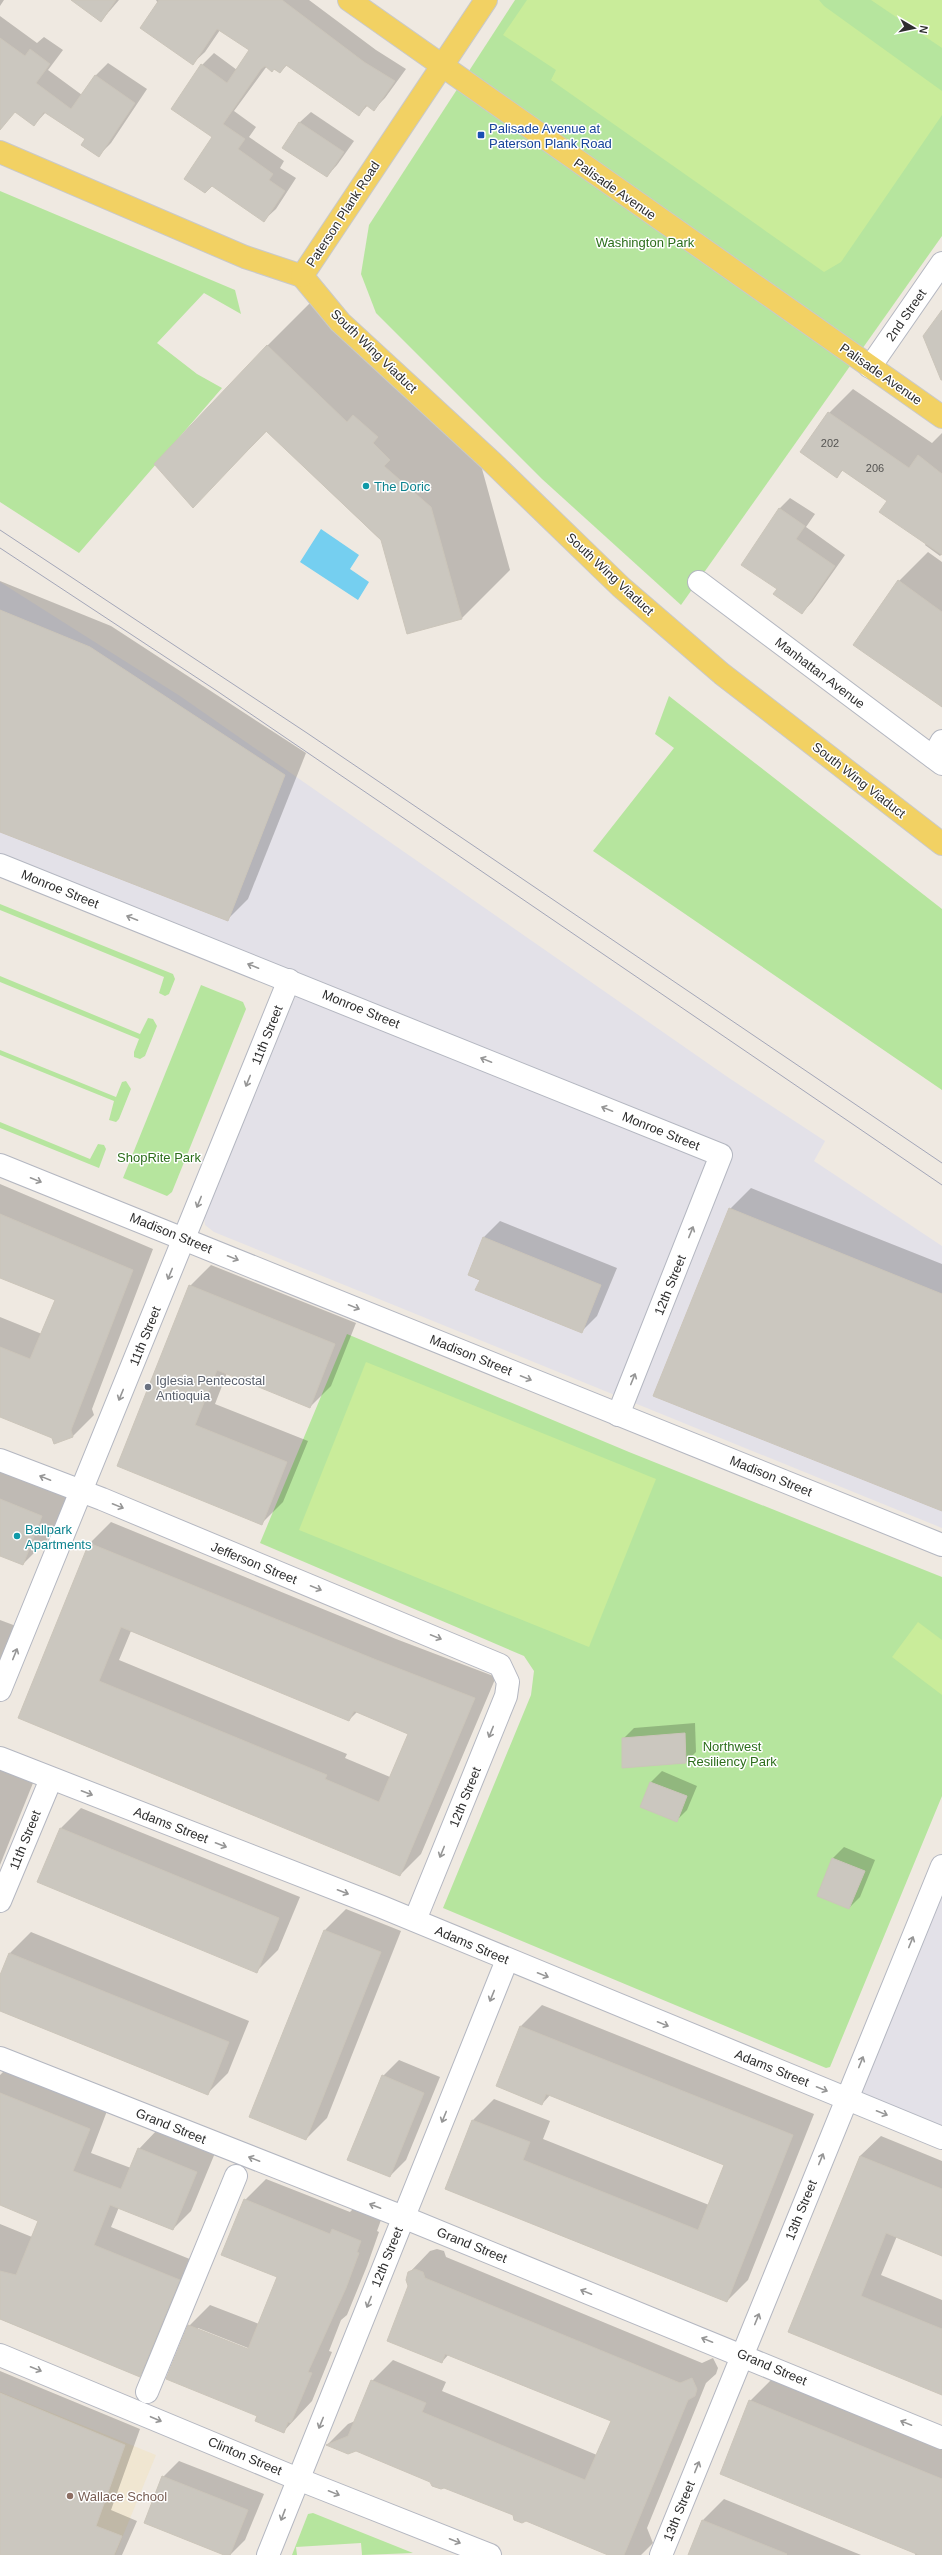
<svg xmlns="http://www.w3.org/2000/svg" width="942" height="2555" viewBox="0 0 942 2555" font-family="Helvetica,sans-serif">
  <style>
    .industrial { fill: #e3e1e8 }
    .education { fill: #f0e6d1 }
    .green { fill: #b6e59e }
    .pitch { fill: #c9ec9a }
    .water { fill: #75cff0 }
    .shadow { fill: #0003; fill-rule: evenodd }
    .building { fill: #cbc7bf; stroke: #cbc5ba; fill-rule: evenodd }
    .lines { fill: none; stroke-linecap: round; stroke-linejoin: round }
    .minor-casing { stroke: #b4b7c1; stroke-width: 24 }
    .major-casing { stroke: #c9c9c9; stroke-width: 24 }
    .minor { stroke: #fff; stroke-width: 22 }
    .major { stroke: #f2d163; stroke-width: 22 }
    .tram { stroke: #a3a6b8; stroke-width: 1 }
    .oneway { stroke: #969696 }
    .transit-dot { fill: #1a4fb4; stroke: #fff; stroke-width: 1.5 }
    .culture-dot { fill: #0f9aa8; stroke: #fff; stroke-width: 1.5 }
    .worship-dot { fill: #6b7280; stroke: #fff; stroke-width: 1.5 }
    .education-dot { fill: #8d6e63; stroke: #fff; stroke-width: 1.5 }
    .labels { text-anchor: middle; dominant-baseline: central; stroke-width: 3; stroke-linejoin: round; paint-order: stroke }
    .number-label { font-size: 11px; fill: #555452 }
    .transit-label { font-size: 13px; fill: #164399; stroke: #fff; text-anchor: start }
    .street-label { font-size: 13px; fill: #2e2e2e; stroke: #fff }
    .park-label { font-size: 13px; fill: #2c6e1b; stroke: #fff }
    .culture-label { font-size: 13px; fill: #0d838f; stroke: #fff; text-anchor: start }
    .worship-label { font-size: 13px; fill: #5b616d; stroke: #fff; text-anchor: start }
    .education-label { font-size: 13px; fill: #785e54; stroke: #fff; text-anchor: start }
  </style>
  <rect width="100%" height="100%" fill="#efe9e1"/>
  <g class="industrial">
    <polygon points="0,582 180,696 729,1078 825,1141 814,1161 942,1246 942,1528 214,1232 205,1225 204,1216 297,992 0,865"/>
    <polygon points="942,1856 942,2133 846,2098"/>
  </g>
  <polygon class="education" points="0,2392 156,2455 115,2555 0,2555"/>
  <g class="green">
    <polygon points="515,0 942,0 942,236 681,605 542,479 376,313 361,274 369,225"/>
    <polygon points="0,191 235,290 241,314 204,293 157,343 197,374 222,388 79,553 0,502"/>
    <polygon points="669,696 942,909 942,1090 593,851 674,748 655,734"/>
    <polygon points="0,904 173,974 175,979 169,994 165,996 159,993 164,977 0,910"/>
    <polygon points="0,976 140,1034 148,1018 153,1019 157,1026 145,1056 140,1059 134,1057 134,1052 139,1039 0,982"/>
    <polygon points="201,985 243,1002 246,1009 172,1192 167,1196 123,1178"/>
    <polygon points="0,1050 116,1097 122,1082 126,1081 131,1089 119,1119 116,1122 109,1120 114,1101 0,1055"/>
    <polygon points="0,1122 90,1159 98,1144 104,1145 106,1149 99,1168 0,1128"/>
    <polygon points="347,1334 629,1452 942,1577 942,1796 830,2067 826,2068 443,1908 531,1695 534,1671 524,1656 260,1543"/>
    <polygon points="313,2513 413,2553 362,2555 361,2543 296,2547 297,2555 292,2555 308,2514"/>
  </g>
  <g class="pitch">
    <polygon points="527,0 819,0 824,6 942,91 942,115 841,262 824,272 551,80 556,70 503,35"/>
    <polygon points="871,0 942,0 942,48"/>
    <polygon points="366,1362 656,1479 589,1647 299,1530"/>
    <polygon points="918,1622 942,1640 942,1695 892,1657"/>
  </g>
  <polygon class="water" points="321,529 359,555 350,569 369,582 358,600 300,562"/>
  <g class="shadow">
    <polygon points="0,0 4,0 0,6"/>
    <polygon points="72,0 119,0 101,21"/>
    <polygon points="156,0 309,0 376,50 406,69 385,98 374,109 368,105 359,115 287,65 280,72 267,66 234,111 256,127 249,137 284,161 280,168 296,178 276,209 264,220 214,137 202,65 214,53 237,70 250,50 220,30 205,52 193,63"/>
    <polygon points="0,16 37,43 44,37 63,50 48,70 82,95 95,76 108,63 147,89 111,143 98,156 86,139 46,112 34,125 15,111 0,114"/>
    <polygon points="311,112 354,141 337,165 327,176 284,147 300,122"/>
    <polygon points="316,297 479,458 510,570 462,618 267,431 193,506 267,346"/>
    <polygon points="853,389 932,443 942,433 942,554 940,556 925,545 926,543 888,500 843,470 837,477 829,413"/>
    <polygon points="790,498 815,514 806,527 845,555 812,602 802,613 778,589 779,509"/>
    <polygon points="928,552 942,562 942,695 899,581"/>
    <polygon points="0,581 111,626 306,753 248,899 227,920 0,831"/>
    <polygon points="0,1184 153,1249 92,1409 94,1415 73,1436 55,1443 53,1437 0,1416 0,1317 42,1334 56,1300 0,1277"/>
    <polygon points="751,1188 942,1264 942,1510 730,1209"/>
    <polygon points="500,1221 617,1268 597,1316 581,1332 469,1275 484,1237"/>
    <polygon points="211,1265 356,1323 331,1386 310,1407 227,1373 215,1404 308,1441 283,1502 262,1523 118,1465 190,1286"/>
    <polygon points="0,1458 71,1487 52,1535 23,1564 0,1555"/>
    <path d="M111 1522 396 1639 496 1677 421 1854 400 1875 19 1718 90 1543ZM131 1631 349 1720 357 1712 409 1733 390 1777 345 1758 347 1754 119 1660Z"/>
    <polygon points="0,1620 16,1626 0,1666"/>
    <polygon points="695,1723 696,1752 685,1763 623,1739 634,1728"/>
    <polygon points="0,1764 35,1778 0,1865"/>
    <polygon points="662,1771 697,1786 687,1810 677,1820 641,1806 651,1782"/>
    <polygon points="81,1808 300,1897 278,1950 257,1971 60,1829"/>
    <polygon points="844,1847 875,1860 860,1897 849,1908 818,1895 833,1858"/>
    <polygon points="346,1909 401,1931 327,2118 306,2139 251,2116 325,1930"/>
    <polygon points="31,1932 249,2021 228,2073 207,2094 0,2010 0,1977 10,1953"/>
    <polygon points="542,2005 814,2114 748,2280 727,2301 446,2189 473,2120 494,2099 550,2121 543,2139 709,2205 725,2164 551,2094 542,2104 497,2086 521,2026"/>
    <polygon points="399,2060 440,2077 406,2160 390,2176 383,2076"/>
    <polygon points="5,2070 107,2111 91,2153 131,2168 139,2149 157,2130 215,2153 191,2211 173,2229 119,2207 111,2227 197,2262 158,2357 139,2376 0,2319 0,2224 32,2237 39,2220 0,2204 0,2075"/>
    <polygon points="881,2136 942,2161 942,2255 897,2236 881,2275 942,2300 942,2394 789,2332 860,2156"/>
    <path d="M266 2179 350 2212 354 2208 381 2220 377 2231 379 2232 367 2266 347 2315 341 2320 329 2351 332 2352 312 2401 283 2432 258 2415 189 2326 210 2305 259 2324 278 2276 245 2200ZM198 2328 253 2350 252 2352 198 2330Z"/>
    <polygon points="437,2249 444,2251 446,2257 702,2363 713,2358 718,2368 716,2374 706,2383 647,2528 653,2543 641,2555 611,2555 356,2450 348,2453 328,2444 348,2424 355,2421 372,2381 393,2360 446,2382 442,2391 597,2455 612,2420 449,2354 442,2362 409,2286 409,2273 430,2251"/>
    <polygon points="0,2371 140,2429 111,2510 137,2521 122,2555 0,2555"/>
    <polygon points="771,2380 942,2449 942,2555 915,2555 916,2552 750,2401"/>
    <polygon points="179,2461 264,2494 245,2540 230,2555 227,2555 163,2477"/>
    <polygon points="724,2499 861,2555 689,2555 703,2520"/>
  </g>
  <g class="building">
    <polygon points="71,0 116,0 101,22"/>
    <polygon points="159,0 282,0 364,62 395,81 374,111 366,105 359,116 286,65 280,73 274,69 272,72 265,66 261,69 223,124 245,139 238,149 273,174 269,180 285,191 264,222 212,186 205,193 184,179 212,137 171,109 201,64 227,83 249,50 217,29 193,65 140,28"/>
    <polygon points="0,38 25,56 30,49 50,64 36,83 71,109 95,75 135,103 99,157 81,145 85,139 44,112 34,126 15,112 0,130"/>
    <polygon points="299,122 344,152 327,177 282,148"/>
    <polygon points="942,310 942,380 941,380 923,336"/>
    <polygon points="267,345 347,422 353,415 378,437 373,443 390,460 384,466 431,507 462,619 407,634 381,540 266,431 193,508 154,464"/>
    <polygon points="828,412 909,468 918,455 942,474 942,555 879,512 887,501 842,470 837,478 800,452"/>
    <polygon points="779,508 805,526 796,539 835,566 802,614 773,594 777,589 741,565"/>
    <polygon points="898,580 942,612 942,707 853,645"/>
    <polygon points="0,610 90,647 285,775 228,921 0,832"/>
    <polygon points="729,1208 942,1294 942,1511 653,1396"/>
    <polygon points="0,1214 133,1270 71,1430 73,1437 54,1444 52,1438 0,1417 0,1347 30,1359 55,1300 0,1278"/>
    <polygon points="483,1237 601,1285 582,1333 475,1290 480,1280 468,1275"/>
    <polygon points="189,1285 335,1344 310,1408 217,1370 195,1425 287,1462 262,1525 117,1466"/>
    <polygon points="0,1499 42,1516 23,1565 0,1556"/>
    <path d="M89 1543 374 1659 475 1698 400 1876 18 1718ZM121 1627 349 1721 354 1711 408 1734 379 1802 325 1779 327 1775 99 1681Z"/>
    <polygon points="685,1733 686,1763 622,1768 622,1738"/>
    <polygon points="650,1782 687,1796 677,1822 640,1807"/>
    <polygon points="60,1828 279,1918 257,1973 37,1882"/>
    <polygon points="832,1858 865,1871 849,1909 817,1896"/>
    <polygon points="324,1930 381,1952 306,2140 249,2117"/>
    <polygon points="9,1953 229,2042 208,2095 0,2011 0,1975"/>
    <polygon points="520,2026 793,2135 727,2302 445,2189 472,2120 530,2142 523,2160 698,2230 724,2165 546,2094 542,2105 496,2086"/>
    <polygon points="382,2075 424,2093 390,2177 347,2160"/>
    <polygon points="0,2093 90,2129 73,2171 121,2189 138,2148 197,2172 173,2230 110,2205 94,2245 180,2280 140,2377 0,2319 0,2271 16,2275 38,2221 0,2205"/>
    <polygon points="860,2156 942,2189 942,2256 886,2233 861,2296 942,2329 942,2395 788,2332"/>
    <polygon points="244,2199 330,2234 332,2229 361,2241 357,2252 359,2253 346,2288 308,2372 312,2373 291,2423 288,2422 284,2433 255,2421 257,2416 166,2379 188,2325 248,2349 277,2277 221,2255"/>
    <polygon points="415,2269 423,2272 425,2278 680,2383 692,2378 697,2389 695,2396 688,2400 624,2555 608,2555 526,2521 522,2523 514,2520 513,2515 444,2488 441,2489 432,2486 430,2482 356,2451 348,2454 326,2445 348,2436 371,2380 426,2403 422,2412 585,2480 611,2421 445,2354 442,2363 387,2341 408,2286 406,2280 408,2272"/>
    <polygon points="0,2393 125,2445 96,2526 122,2536 114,2555 0,2555"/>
    <polygon points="749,2400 942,2479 942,2555 919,2555 720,2474"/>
    <polygon points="162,2476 248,2510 230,2555 224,2555 144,2523"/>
    <polygon points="702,2520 787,2554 786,2555 688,2555"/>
  </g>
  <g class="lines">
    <g class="minor-casing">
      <g id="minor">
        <polyline points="870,367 942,263"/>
        <polyline points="699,582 942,764"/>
        <polyline points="933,757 942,741"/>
        <polyline points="0,865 721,1155 618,1415"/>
        <polyline points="0,1165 942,1545"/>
        <polyline points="0,1460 102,1499 500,1665 508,1682 506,1696 415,1920"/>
        <polyline points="0,1690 289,980"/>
        <polyline points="0,1758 382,1907 942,2138"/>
        <polyline points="0,1901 51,1779"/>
        <polyline points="0,2058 403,2217 942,2438"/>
        <polyline points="0,2355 298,2479 490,2555"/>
        <polyline points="147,2392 236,2176"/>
        <polyline points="268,2555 507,1960"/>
        <polyline points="661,2555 942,1866"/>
      </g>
    </g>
    <g class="major-casing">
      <g id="major">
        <polyline points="349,0 942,417"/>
        <polyline points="0,152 245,257 302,276"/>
        <polyline points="302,276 340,322 492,462 621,587 722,674 942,844"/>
        <polyline points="302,276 486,0"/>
      </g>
    </g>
    <use href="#minor" class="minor"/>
    <use href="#major" class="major"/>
    <g class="tram">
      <polyline points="0,530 307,733 942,1163"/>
      <polyline points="0,548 217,691 942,1185"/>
    </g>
  </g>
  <defs><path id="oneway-shaft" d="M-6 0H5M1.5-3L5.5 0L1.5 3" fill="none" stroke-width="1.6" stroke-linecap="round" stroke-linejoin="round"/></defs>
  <g class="oneway">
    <use href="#oneway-shaft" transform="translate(132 918) rotate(-158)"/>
    <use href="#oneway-shaft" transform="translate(253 966) rotate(-158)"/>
    <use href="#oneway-shaft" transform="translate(486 1060) rotate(-158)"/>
    <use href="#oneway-shaft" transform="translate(248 1081) rotate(112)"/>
    <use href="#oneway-shaft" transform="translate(607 1109) rotate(-158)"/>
    <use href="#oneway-shaft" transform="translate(36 1180) rotate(22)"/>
    <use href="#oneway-shaft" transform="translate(199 1202) rotate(112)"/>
    <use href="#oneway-shaft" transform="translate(691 1232) rotate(-68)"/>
    <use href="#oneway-shaft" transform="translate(233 1258) rotate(22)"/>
    <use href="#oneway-shaft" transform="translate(170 1274) rotate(112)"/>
    <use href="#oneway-shaft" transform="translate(354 1307) rotate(22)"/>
    <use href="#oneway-shaft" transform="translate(526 1378) rotate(22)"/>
    <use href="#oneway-shaft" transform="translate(633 1379) rotate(-68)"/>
    <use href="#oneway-shaft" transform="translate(121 1395) rotate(112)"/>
    <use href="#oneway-shaft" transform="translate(45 1478) rotate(-158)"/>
    <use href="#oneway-shaft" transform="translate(118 1506) rotate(22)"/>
    <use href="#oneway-shaft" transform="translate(316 1588) rotate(22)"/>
    <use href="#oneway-shaft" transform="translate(436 1637) rotate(22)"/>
    <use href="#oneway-shaft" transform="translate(15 1654) rotate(-68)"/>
    <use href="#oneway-shaft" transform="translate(491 1732) rotate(112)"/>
    <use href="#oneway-shaft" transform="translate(87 1793) rotate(21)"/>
    <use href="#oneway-shaft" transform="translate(221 1845) rotate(21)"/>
    <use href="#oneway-shaft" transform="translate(442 1852) rotate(112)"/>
    <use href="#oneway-shaft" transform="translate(343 1892) rotate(21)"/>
    <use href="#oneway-shaft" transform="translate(911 1942) rotate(-68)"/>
    <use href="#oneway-shaft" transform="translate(543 1975) rotate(22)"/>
    <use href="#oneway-shaft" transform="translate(492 1996) rotate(112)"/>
    <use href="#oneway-shaft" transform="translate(663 2024) rotate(22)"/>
    <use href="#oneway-shaft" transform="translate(861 2062) rotate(-68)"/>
    <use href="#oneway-shaft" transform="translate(822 2089) rotate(22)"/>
    <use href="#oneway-shaft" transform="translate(882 2113) rotate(22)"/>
    <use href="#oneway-shaft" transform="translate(444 2117) rotate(112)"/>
    <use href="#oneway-shaft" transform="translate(254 2159) rotate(-159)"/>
    <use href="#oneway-shaft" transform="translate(821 2159) rotate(-68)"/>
    <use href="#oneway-shaft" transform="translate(375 2206) rotate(-159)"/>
    <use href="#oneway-shaft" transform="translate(586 2292) rotate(-158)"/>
    <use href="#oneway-shaft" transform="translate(369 2302) rotate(112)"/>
    <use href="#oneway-shaft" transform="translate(757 2319) rotate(-68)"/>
    <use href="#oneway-shaft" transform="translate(707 2340) rotate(-158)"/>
    <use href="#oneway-shaft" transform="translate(36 2369) rotate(22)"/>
    <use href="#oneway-shaft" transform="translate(156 2419) rotate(23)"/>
    <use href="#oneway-shaft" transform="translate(321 2423) rotate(112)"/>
    <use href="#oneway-shaft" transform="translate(906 2423) rotate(-158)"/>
    <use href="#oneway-shaft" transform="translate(697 2467) rotate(-68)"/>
    <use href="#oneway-shaft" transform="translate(334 2493) rotate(22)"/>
    <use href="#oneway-shaft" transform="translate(283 2515) rotate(111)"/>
    <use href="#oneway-shaft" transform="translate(455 2541) rotate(22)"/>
  </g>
  <rect class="transit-dot" x="477" y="131" width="8" height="8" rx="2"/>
  <g class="culture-dot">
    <circle cx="366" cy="486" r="4"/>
    <circle cx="17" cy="1536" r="4"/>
  </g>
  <circle class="worship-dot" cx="148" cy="1387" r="4"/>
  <circle class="education-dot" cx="70" cy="2496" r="4"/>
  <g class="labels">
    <g class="number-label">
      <text x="830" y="443">202</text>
      <text x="875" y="468">206</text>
    </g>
    <g class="transit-label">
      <text x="489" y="128">Palisade Avenue at<tspan x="489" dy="15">Paterson Plank Road</tspan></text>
    </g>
    <g class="street-label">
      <text transform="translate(615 189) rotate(35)">Palisade Avenue</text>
      <text transform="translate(343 214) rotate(-57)">Paterson Plank Road</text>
      <text transform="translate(906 315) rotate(-55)">2nd Street</text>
      <text transform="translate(374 351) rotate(44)">South Wing Viaduct</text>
      <text transform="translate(881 374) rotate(35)">Palisade Avenue</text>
      <text transform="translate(610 574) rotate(43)">South Wing Viaduct</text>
      <text transform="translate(820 673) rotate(37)">Manhattan Avenue</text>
      <text transform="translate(859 780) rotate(38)">South Wing Viaduct</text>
      <text transform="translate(60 889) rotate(22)">Monroe Street</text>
      <text transform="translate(361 1009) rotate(22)">Monroe Street</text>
      <text transform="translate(267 1035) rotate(-68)">11th Street</text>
      <text transform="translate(661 1131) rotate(22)">Monroe Street</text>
      <text transform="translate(171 1233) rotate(22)">Madison Street</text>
      <text transform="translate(670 1285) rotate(-68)">12th Street</text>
      <text transform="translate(145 1336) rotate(-68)">11th Street</text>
      <text transform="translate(471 1355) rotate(22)">Madison Street</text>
      <text transform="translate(771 1476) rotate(22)">Madison Street</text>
      <text transform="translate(254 1563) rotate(22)">Jefferson Street</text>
      <text transform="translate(465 1797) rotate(-68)">12th Street</text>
      <text transform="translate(171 1825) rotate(21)">Adams Street</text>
      <text transform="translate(25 1840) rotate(-68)">11th Street</text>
      <text transform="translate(472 1945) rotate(23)">Adams Street</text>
      <text transform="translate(772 2068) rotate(22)">Adams Street</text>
      <text transform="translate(171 2126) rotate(22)">Grand Street</text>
      <text transform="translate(801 2210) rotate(-68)">13th Street</text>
      <text transform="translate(472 2245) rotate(22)">Grand Street</text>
      <text transform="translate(387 2257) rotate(-68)">12th Street</text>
      <text transform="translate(772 2367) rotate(23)">Grand Street</text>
      <text transform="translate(245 2456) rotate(23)">Clinton Street</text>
      <text transform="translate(679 2511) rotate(-68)">13th Street</text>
    </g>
    <g class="park-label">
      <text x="645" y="242">Washington Park</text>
      <text x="159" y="1157">ShopRite Park</text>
      <text x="732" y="1746">Northwest<tspan x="732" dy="15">Resiliency Park</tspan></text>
    </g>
    <g class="culture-label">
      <text x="374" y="486">The Doric</text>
      <text x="25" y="1529">Ballpark<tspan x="25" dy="15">Apartments</tspan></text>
    </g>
    <g class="worship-label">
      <text x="156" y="1380">Iglesia Pentecostal<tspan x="156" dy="15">Antioquia</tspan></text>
    </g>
    <g class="education-label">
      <text x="78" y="2496">Wallace School</text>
    </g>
  </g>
  <g transform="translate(914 28) rotate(99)" stroke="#ffffff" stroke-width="3" paint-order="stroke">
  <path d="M0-3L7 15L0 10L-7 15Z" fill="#2e2e2e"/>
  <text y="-6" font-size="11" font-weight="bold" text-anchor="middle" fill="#2e2e2e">N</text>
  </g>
</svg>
